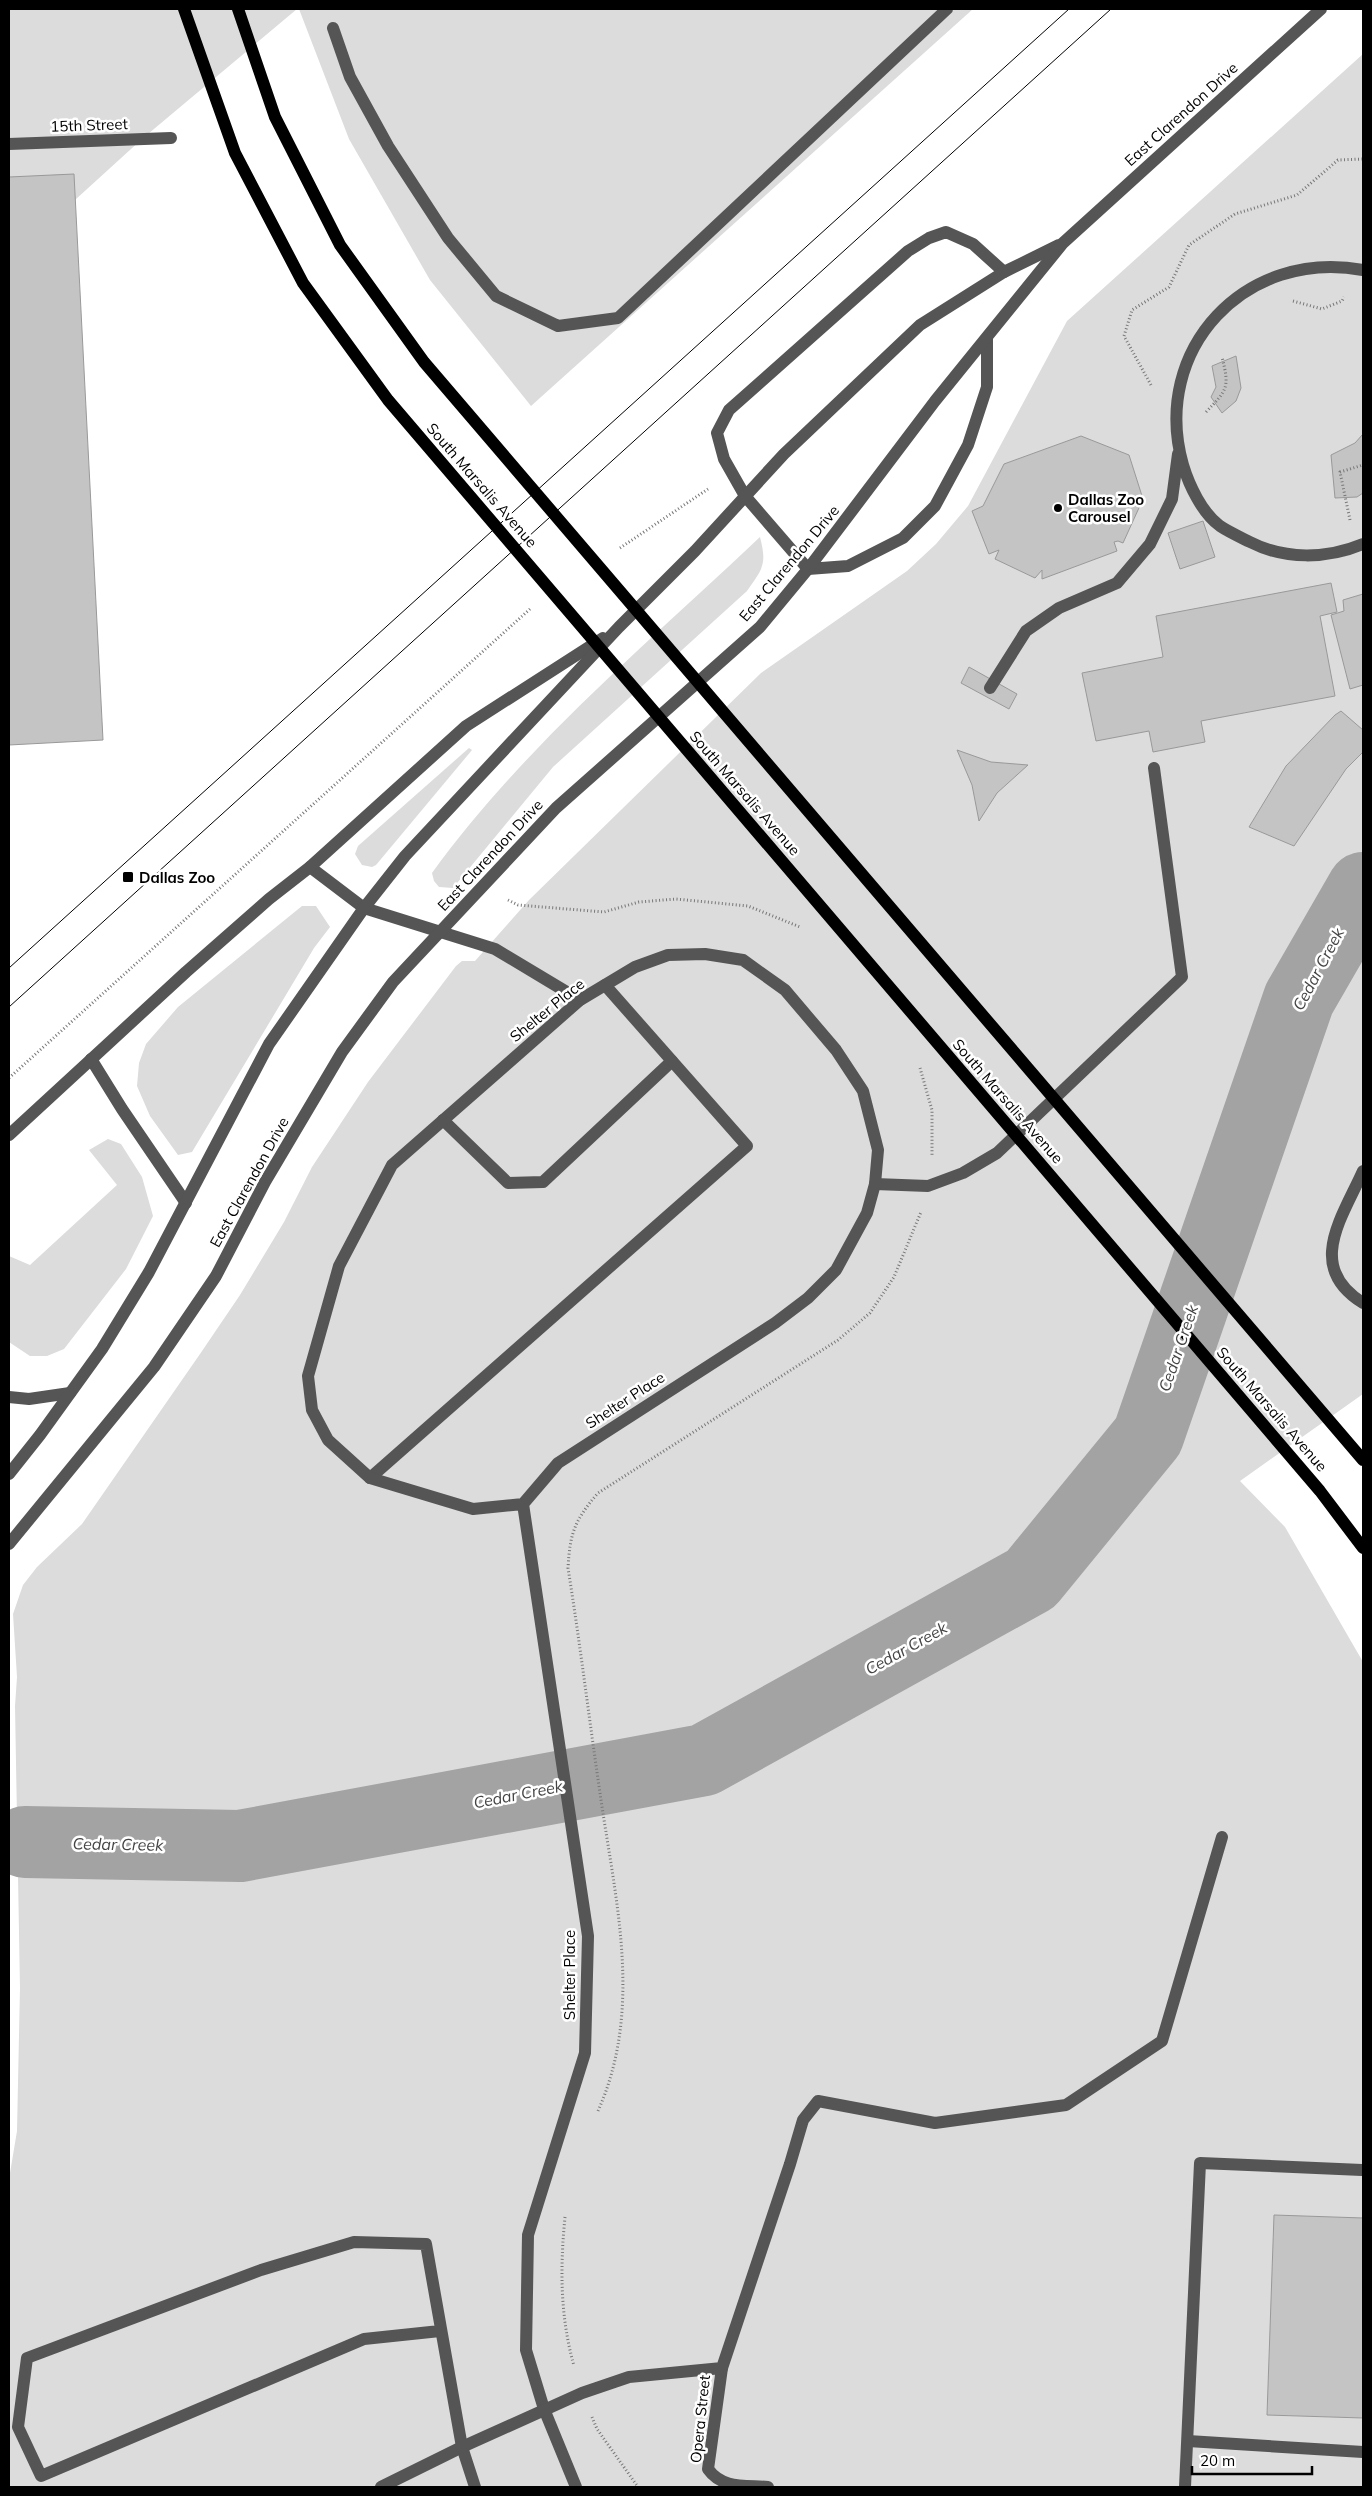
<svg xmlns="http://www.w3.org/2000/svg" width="1372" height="2496" viewBox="0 0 1372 2496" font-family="Mulish,sans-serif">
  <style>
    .green { fill: #dcdcdc }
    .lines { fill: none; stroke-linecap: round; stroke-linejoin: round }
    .river { stroke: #a3a3a3; stroke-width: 72 }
    .building { fill: #c4c4c4; stroke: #999 }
    .path { stroke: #777; stroke-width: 3; stroke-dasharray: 1 2.5; stroke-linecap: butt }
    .minor { stroke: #555; stroke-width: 12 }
    .major { stroke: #000; stroke-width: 12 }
    .tram { stroke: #000; stroke-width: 1 }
    .poi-dot { fill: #000; stroke: #fff; stroke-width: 2 }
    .labels { text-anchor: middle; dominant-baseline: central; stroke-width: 5; stroke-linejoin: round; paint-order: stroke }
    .street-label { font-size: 15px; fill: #000; stroke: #fff }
    .poi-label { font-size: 15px; font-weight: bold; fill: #000; stroke: #fff; text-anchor: start }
    .water-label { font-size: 16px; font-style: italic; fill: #444; stroke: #fff }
  </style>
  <rect width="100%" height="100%" fill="#fff"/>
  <g class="green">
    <polygon points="9,9 297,9 142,139 9,260"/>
    <polygon points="299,9 973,9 531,406 430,280 349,139"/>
    <polygon points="1363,54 1363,1394 1240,1481 1285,1527 1363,1662 1363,2487 9,2487 9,2179 17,2131 20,1988 15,1706 17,1677 13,1614 23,1585 37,1567 82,1524 200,1354 240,1295 284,1222 312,1167 368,1082 456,966 462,961 475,961 529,900 761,673 907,571 936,544 968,506 1067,321"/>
    <path d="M760 537C767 564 763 569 747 591L553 767 453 888 439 887 434 881 432 873C524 746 647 644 760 537Z"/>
    <polygon points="469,748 472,750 376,865 372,867 362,865 355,854 358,846"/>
    <polygon points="302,906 316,906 330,927 314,948 192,1152 178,1155 150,1116 137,1086 139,1063 146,1044 178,1007"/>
    <polygon points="108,1139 121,1144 142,1177 153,1216 126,1269 64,1349 47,1356 30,1356 9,1342 9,1256 30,1265 117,1185 89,1150"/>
  </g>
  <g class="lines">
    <polyline class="river" points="25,1842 240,1846 704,1760 1031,1579 1148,1436 1299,999 1363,888"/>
  </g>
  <g class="building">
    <polygon points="74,174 103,740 9,745 9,177"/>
    <polygon points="1236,356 1241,388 1236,401 1222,413 1211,397 1216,387 1212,366"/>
    <polygon points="1363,434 1363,493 1357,497 1335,498 1331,455 1355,443"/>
    <polygon points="1081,436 1129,455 1143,499 1123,543 1118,541 1114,542 1117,551 1042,579 1042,570 1035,578 995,559 999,550 989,554 972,511 983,506 1004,464"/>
    <polygon points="1203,521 1215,557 1180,569 1168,533"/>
    <polygon points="1331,583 1337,612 1320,616 1335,696 1201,721 1205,742 1153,752 1149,731 1096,741 1082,673 1163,657 1156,616"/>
    <polygon points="1363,594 1363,685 1350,689 1331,615 1344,611 1343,600"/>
    <polygon points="969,667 1017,694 1009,709 961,683"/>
    <polygon points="1341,711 1363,730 1363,752 1346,769 1294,846 1249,827 1286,766 1335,715"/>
    <polygon points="957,750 991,762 1028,765 997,793 979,821 972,785"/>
    <polygon points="1274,2215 1363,2218 1363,2418 1267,2415"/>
  </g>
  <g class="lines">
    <g class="path">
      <polyline points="1293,301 1322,309 1342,301 1344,297"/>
      <polyline points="1151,385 1124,336 1132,310 1169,287 1189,245 1235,214 1297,195 1338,160 1363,159"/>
      <path d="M1206 412C1227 390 1230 388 1222 357"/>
      <polyline points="1350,520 1340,472 1363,465"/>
      <polyline points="620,548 708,489"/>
      <polyline points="508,900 518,905 604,912 639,902 676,899 748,906 800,927"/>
      <polyline points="920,1068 932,1110 932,1155"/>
      <polyline points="9,1078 530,609"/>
      <path d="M598 2111C644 2008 615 1899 600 1793 589 1718 580 1643 568 1568 570 1532 575 1520 598 1493L838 1340 870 1313 894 1277 921 1212"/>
      <path d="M565 2217C560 2268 560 2316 574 2366"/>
      <polyline points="592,2417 597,2429 638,2487"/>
    </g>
    <g class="minor">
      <polyline points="333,28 350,77 388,146 448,238 496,296 558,326 618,318 947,9"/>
      <polyline points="9,144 171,138"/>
      <path d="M1363 270C1246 248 1150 349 1183 465 1189 485 1202 513 1220 526 1229 532 1240 537 1250 542 1285 560 1327 559 1363 544"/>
      <polyline points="987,338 987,387 968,445 935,506 903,538 848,566 808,569 745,496 724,459 717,433 729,410 908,251 929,238 946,232 973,244 1004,272"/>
      <polyline points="990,688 1026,631 1059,608 1117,583 1150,544 1172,499 1178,454"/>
      <polyline points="310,867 364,908 495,949 580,1000"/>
      <polyline points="91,1059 122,1109 186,1203"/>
      <polyline points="443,1120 508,1183 543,1182 672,1061"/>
      <polyline points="9,1135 186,972 269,899 310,867 466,726 603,638"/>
      <path d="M1363 1171C1342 1218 1305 1267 1363 1303"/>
      <polyline points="875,1184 928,1186 963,1173 997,1153 1182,977 1154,768"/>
      <polyline points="9,1397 29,1399 70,1393"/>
      <polyline points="9,1474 40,1435 102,1349 149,1272 269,1044 364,908 405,856 619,627 695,551 784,454 920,325 1004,272 1059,245"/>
      <polyline points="370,1478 747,1146 605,985"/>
      <polyline points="523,1504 473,1509 370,1478 328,1440 312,1410 308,1376 339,1266 392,1165 580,1000 635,967 668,955 705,954 743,960 785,990 836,1050 863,1091 878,1150 875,1184 867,1213 836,1270 808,1298 775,1323 558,1463 523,1504 588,1936 585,2053 528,2235 526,2350 544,2409 576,2487"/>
      <polyline points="9,1544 154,1367 216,1276 265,1182 342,1052 393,982 556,808 760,627 808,569 935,401 1063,243 1321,9"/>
      <polyline points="440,2331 364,2339 41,2476 18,2427 27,2358 261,2270 354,2242 426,2244 462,2447 475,2487"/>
      <path d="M722 2368 708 2469C722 2489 745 2485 768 2487"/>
      <polyline points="1188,2441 1363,2452"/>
      <polyline points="381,2487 462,2447 582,2393 629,2377 722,2368 790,2164 803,2120 818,2101 935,2123 1066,2105 1162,2041 1222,1837"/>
      <polyline points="1185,2487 1200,2163 1362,2170"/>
    </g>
    <g class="major">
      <polyline points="184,9 235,153 303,283 388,400 1320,1491 1363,1548"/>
      <polyline points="238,9 275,117 340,245 424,362 1363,1460"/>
    </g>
    <g class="tram">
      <polyline points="9,968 1069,9"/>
      <polyline points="9,1007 1111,9"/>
    </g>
  </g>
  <g class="poi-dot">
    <circle cx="1058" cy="508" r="5"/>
    <rect x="122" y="871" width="12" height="12" rx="2.5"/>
  </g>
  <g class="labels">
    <g class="street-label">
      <text transform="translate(1181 114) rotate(-42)">East Clarendon Drive</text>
      <text transform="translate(89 125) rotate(-2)">15th Street</text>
      <text transform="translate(482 485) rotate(49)">South Marsalis Avenue</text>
      <text transform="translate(789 563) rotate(-50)">East Clarendon Drive</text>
      <text transform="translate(745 793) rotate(49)">South Marsalis Avenue</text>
      <text transform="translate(490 855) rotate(-47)">East Clarendon Drive</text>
      <text transform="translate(547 1010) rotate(-39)">Shelter Place</text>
      <text transform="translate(1008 1101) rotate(49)">South Marsalis Avenue</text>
      <text transform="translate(249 1182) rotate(-61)">East Clarendon Drive</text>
      <text transform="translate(625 1400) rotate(-33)">Shelter Place</text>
      <text transform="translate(1272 1409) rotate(49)">South Marsalis Avenue</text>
      <text transform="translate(569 1975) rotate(-90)">Shelter Place</text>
      <text transform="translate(700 2419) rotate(-84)">Opera Street</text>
    </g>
    <g class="poi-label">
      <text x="1068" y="499">Dallas Zoo<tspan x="1068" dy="17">Carousel</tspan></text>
      <text x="139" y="877">Dallas Zoo</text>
    </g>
    <g class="water-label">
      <text transform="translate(1318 969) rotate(-62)">Cedar Creek</text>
      <text transform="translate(1178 1348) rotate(-71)">Cedar Creek</text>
      <text transform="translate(906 1648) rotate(-29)">Cedar Creek</text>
      <text transform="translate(518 1794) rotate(-11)">Cedar Creek</text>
      <text transform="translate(118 1844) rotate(1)">Cedar Creek</text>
    </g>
  </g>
  <rect width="1372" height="2496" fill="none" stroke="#000000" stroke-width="20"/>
  <path d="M1192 2466v8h120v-8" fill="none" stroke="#000000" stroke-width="2.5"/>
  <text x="1200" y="2466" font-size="15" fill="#000000" stroke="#ffffff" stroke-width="4" paint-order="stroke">20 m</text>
</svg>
